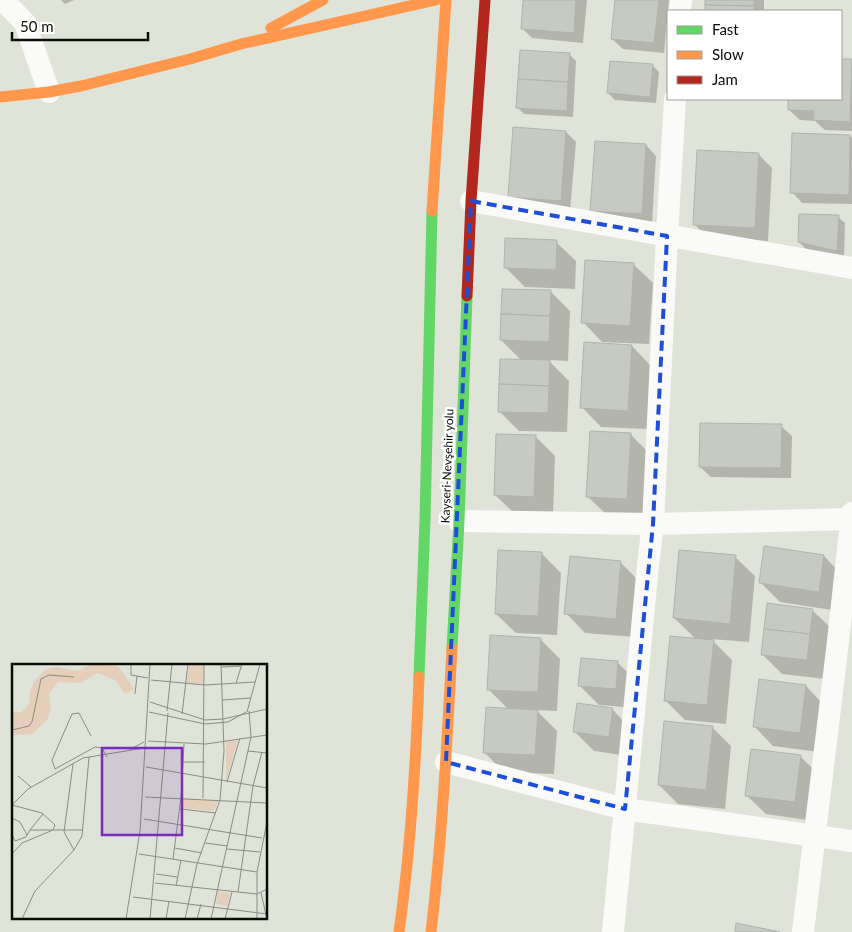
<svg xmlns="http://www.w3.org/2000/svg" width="852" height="932" viewBox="0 0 852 932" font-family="Lato,sans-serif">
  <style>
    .shadow { fill: #0003 }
    .building { fill: #c6cac3; stroke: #afb4ac }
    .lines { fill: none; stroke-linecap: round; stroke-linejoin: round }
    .street { stroke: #fafbf9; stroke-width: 22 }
    .fast { stroke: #63d668; stroke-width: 11 }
    .slow { stroke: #ff974d; stroke-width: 11 }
    .jam { stroke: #b3261e; stroke-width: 11 }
    .marked { fill: none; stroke: #1d4ed8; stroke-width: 4; stroke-dasharray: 10 6; stroke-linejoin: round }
    .labels { text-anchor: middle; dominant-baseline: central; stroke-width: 5; stroke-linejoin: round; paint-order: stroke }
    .street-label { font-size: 12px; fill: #0a0c06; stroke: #fff }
    .inset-road { fill: none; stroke: #8a8d84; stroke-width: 1 }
    .view { fill: #7b2cbf; fill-opacity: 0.15; stroke: #7b2cbf; stroke-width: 2.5 }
    .inset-edge { fill: none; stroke: #0a0c06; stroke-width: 2.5 }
  </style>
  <rect width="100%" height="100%" fill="#e0e3d8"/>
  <g class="shadow">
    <polygon points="61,0 74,0 65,4"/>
    <polygon points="524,0 587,0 583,43 532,38 522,28"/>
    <polygon points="617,0 669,0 664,53 623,49 612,39"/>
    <rect x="706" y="0" width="58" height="11"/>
    <polygon points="569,54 576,61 573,117 524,114 518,108"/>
    <polygon points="841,60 852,61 852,131 825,130 815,121 800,120 789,110 790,99 841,99"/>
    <polygon points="652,65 659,72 656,103 615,100 608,93"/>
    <polygon points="566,132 576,142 570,211 509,196"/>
    <polygon points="850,136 852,138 852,204 802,203 792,192"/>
    <polygon points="646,145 656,156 652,224 602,221 592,210"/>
    <polygon points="758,154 772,168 768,241 708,238 695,225"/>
    <polygon points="838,217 845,223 844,257 806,249 799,242"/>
    <polygon points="556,242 576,261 575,289 525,287 506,268"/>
    <polygon points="633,264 653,283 649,344 602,342 583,322"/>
    <polygon points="550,291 570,311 568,361 548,360 569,381 567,432 519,431 499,411 522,361 501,340"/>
    <polygon points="632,346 651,366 647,429 601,427 582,407"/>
    <polygon points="781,426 792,436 791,478 711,477 700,467"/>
    <polygon points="630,434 650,454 646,518 607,515 587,496"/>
    <polygon points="536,437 555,456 553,516 515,514 495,495"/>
    <polygon points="541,553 561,573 557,635 516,633 496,614"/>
    <polygon points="824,556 843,576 838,611 780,602 760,582"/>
    <polygon points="735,557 755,576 749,642 711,639 732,660 726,724 685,720 666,701 696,639 674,618"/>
    <polygon points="620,562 640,582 635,637 585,633 566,613"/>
    <polygon points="812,610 832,629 826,679 782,674 762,654"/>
    <polygon points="540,639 560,659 557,711 536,710 557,731 554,774 504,772 485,753 509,710 488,689"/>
    <polygon points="618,663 637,682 635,708 599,705 579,685"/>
    <polygon points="806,686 825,706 819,752 773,746 754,726"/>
    <polygon points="612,709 631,729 628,756 594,751 575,732"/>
    <polygon points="712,727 731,746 725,809 678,804 659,785"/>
    <polygon points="752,750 801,757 820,776 814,821 766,814 746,795"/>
  </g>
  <g class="building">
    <polygon points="523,0 576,0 574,33 521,29"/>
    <polygon points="615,0 659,0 654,43 611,39"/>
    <polygon points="705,0 754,0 754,6 705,5"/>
    <polygon points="705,5 754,6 754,11 705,11"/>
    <polygon points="520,50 570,53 568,82 518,79"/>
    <polygon points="841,59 852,59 850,122 813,120 814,111 788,110 788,99 841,99"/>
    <polygon points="610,61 653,64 650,97 607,93"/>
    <polygon points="518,79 568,82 567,111 516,108"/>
    <polygon points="513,127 566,131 561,201 508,197"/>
    <polygon points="792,133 850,135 849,195 790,193"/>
    <polygon points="595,141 646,144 642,214 590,211"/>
    <polygon points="697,150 759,153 755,228 693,225"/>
    <polygon points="799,214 839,215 837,251 798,242"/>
    <polygon points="505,238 557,240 556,270 504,268"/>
    <polygon points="585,260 634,263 630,326 581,323"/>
    <polygon points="502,289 551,290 550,316 501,314"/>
    <polygon points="501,314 550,316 549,342 500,340"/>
    <polygon points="584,342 632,345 628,411 580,408"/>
    <polygon points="500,359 550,360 549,386 499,384"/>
    <polygon points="499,384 549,386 548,413 498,412"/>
    <polygon points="700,423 782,424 781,468 699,467"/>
    <polygon points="590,431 631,433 627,499 586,497"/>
    <polygon points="496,434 536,435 534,497 494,495"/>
    <polygon points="764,546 824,555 819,592 759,583"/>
    <polygon points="498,550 542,552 538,616 495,614"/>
    <polygon points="679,550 736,555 730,624 673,618"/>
    <polygon points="570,556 621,561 616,619 564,614"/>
    <polygon points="767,603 813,609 810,634 764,629"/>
    <polygon points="764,629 810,634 807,660 761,655"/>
    <polygon points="490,635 541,638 538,692 487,690"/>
    <polygon points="670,636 714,640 707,705 664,701"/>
    <polygon points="581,658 618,661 616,689 578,686"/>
    <polygon points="759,679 806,685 800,733 753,727"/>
    <polygon points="577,703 613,708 609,737 573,732"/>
    <polygon points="486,707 538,710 535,755 483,753"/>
    <polygon points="664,721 713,726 706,790 658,785"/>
    <polygon points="751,749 801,755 795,802 745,796"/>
    <polygon points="736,923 780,932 735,932"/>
  </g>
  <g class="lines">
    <g class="street">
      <polyline points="3,0 25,23 49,92"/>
      <polyline points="680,11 681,0"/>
      <polyline points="471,201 852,268"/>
      <polyline points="459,521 653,524 852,519"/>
      <polyline points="446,762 625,809 852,841"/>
      <polyline points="613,932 648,565 653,524 667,236 675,99"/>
      <polyline points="803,932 837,650 852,513"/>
    </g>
    <g class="fast">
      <polyline points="452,648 459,521 467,296"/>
      <polyline points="419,677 425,520 432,211"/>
    </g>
    <g class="slow">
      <polyline points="271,28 323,0"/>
      <polyline points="0,97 49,92 81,86 190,59 241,44 436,0"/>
      <polyline points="432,211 446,0"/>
      <path d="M399 932C411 847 416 762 419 677"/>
      <path d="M431 932C442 838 447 743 452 648"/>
    </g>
    <polyline class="jam" points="467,296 471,201 485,0"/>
  </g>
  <path class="marked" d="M471 201 667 236 653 524 625 809 446 762Z"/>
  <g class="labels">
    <g class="street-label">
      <text transform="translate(447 466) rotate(-88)">Kayseri-Nevşehir yolu</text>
    </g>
  </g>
  <g transform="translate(12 664)">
    <rect width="255" height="255" fill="#e0e3d8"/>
    <path d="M79 0 106 2 122 25 113 30 103 16 86 9 68 19 46 18 37 30 39 45 35 56 20 70 0 71V48H10L17 40 18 27 23 16 34 5 44 3 66 7ZM177 0H191V20L175 19ZM226 76 214 117V78ZM171 134 206 137 202 147 171 144ZM206 227 218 229 215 242 204 240Z" fill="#e5cfba"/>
    <path class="inset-road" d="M119 0V11L136 14M209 3 229 2M139 16 193 21 243 18M224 19 230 0M123 30 125 12M210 36 239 34M138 38 193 56 211 55 255 45M155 47 160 0M137 48 193 60 216 58 234 48M235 48 248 0M170 50 176 0M0 66 17 62 20 58 29 15 37 11 62 13M79 72 67 49 60 50 40 96 43 105 83 83 90 84 95 93M136 77 194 80 255 71M117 86 132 78M236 87 255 89M171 98H193M61 100 52 168 62 186M134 103 255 124M6 112 19 123M215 118 228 74M133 133 255 139M191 134 192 0M0 141 16 125 71 94 132 84M0 141 30 149 43 161 41 166H18L14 173 3 177 0 170M168 145 204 149M0 154 8 158 15 171M132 155 250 174M18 166 31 150M193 179 216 182M163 184 190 189M215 185 248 188M0 190 10 179 41 166H71M127 190 245 208M161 195 169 133 172 80M144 210 165 213M143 219 245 230 255 225M164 222 169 196M226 228 241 122 250 88M249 229 255 255M121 233 255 250M10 255 23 227 62 186 70 172 77 93M114 255 128 167 138 0M138 255 156 49M154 255 157 237M173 255 185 200 208 136 212 87 209 0M185 255 189 240M199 255 239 73 237 47M213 255 220 228M245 255V208L255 158"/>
    <path class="view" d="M90 84H170V171H90Z"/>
    <rect width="255" height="255" class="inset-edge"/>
  </g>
  <rect x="667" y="10" width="175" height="90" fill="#ffffff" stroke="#9d9e9b"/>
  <rect x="677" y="26" width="25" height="8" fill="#63d668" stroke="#9d9e9b"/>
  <text x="712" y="35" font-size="15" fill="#0a0c06">Fast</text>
  <rect x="677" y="51" width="25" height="8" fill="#ff974d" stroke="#9d9e9b"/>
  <text x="712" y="60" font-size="15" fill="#0a0c06">Slow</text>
  <rect x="677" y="76" width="25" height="8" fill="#b3261e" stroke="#9d9e9b"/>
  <text x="712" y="85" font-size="15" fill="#0a0c06">Jam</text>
  <path d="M12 32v8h136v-8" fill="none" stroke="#0a0c06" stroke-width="2.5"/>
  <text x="20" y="32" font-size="15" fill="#0a0c06" stroke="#ffffff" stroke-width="4" paint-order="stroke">50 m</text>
</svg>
